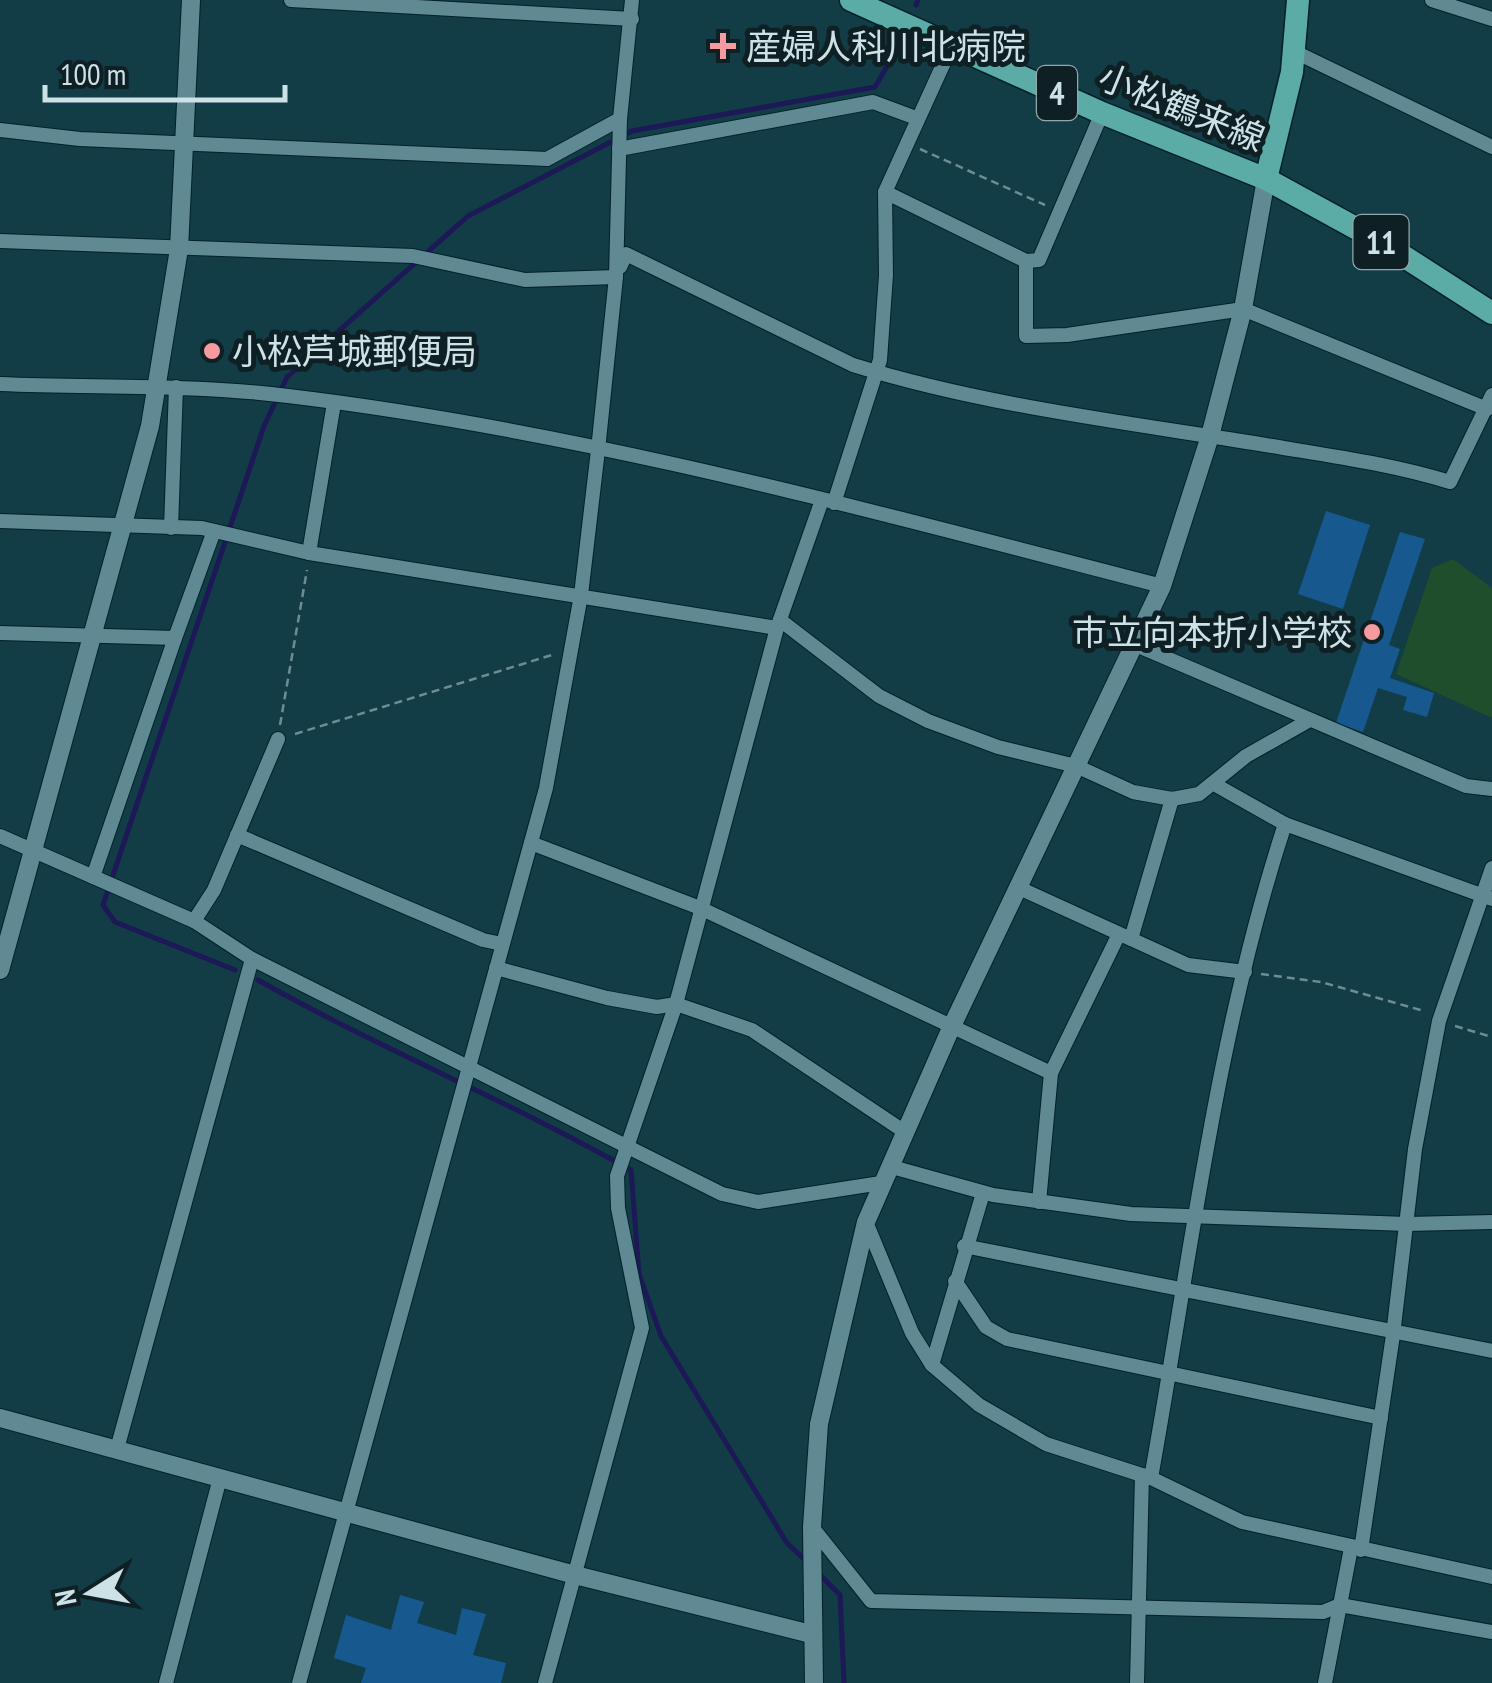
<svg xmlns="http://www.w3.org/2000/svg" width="1492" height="1683" viewBox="0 0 1492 1683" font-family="'PT Sans Narrow','Noto Sans JP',sans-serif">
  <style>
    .green { fill: #1f4e2d }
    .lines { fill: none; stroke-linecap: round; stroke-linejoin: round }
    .stream { stroke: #1d1856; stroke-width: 5 }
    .building { fill: #17598e }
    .minor-casing { stroke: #022229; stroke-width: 16 }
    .tertiary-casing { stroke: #022229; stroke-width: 20 }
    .primary-casing { stroke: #022229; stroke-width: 25 }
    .path { stroke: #6d8d95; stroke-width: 2.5; stroke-dasharray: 8 5; stroke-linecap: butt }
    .minor { stroke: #5f8993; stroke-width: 14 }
    .tertiary { stroke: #5f8993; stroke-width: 18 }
    .primary { stroke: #5baca7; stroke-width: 22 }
    .poi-dot { fill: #f49b9f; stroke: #0f2025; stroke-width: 4 }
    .labels { text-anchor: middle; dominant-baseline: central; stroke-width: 10; stroke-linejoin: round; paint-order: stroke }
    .shield { fill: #0f2025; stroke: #93a8ad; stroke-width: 2.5 }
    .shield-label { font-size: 32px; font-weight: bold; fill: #cce2e7 }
    .poi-label { font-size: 35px; fill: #cce2e7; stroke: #0f2025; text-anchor: start }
    .street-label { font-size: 35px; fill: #cce2e7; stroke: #0f2025 }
  </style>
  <rect width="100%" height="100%" fill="#123c46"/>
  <polygon class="green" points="1453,559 1492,588 1492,718 1396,674 1432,568"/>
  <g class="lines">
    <g class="stream">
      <polyline points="916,5 918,0"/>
      <polyline points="235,970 115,922 103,905 264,426 287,377 468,216 632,131 875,87 900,44"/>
      <path d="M258 980C380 1049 509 1101 631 1170L639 1274 661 1336 787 1543 806 1561"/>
      <polyline points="817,1572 840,1595 844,1683"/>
    </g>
  </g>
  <g class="building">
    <polygon points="1326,511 1370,525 1343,609 1298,594"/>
    <polygon points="1400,532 1425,539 1389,645 1400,649 1390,678 1434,693 1427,717 1403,710 1407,697 1378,688 1363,732 1336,723"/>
    <polygon points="400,1595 424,1602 417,1623 456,1635 462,1608 486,1614 473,1655 506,1663 501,1683 361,1683 366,1668 334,1658 346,1615 391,1630"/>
  </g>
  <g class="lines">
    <g class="minor-casing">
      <g id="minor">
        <polyline points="291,0 632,19"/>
        <polyline points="1432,0 1492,19"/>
        <polyline points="1291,50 1492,147"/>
        <polyline points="0,130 80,139 547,159 620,119"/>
        <polyline points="619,149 873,102 916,118"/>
        <polyline points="885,192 1026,261 1039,260 1102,113"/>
        <polyline points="0,241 413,256 525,280 616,277"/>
        <polyline points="1026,261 1026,336 1067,335 1243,309 1487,409"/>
        <path d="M620 267 626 254 853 365C989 407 1132 423 1272 446 1332 456 1391 464 1450 482L1492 395"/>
        <path d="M0 384C96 388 192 384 288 396 583 431 874 512 1162 586"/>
        <polyline points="834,503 880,360 886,275 885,192 952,45"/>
        <polyline points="0,521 202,528 309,553 777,628"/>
        <polyline points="171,528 176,387"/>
        <polyline points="309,553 334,403"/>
        <polyline points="780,620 879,696 928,721 998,747 1076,766 1133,792 1172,799 1199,794 1246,756 1308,721"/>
        <polyline points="0,633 175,638 214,531"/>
        <polyline points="1136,645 1466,786 1492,789"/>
        <polyline points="1214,784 1285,824 1492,899"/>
        <polyline points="237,835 483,940 502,944"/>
        <polyline points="0,836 194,921 252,959 722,1194 758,1202 881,1183"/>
        <polyline points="531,843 700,908 1051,1073"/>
        <polyline points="93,877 175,638"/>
        <polyline points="1017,887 1188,965 1245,972"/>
        <polyline points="194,921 214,890 278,739"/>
        <polyline points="1131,939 1172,799"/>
        <polyline points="496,968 607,998 657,1007 676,1004 752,1030 905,1132"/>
        <polyline points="892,1167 993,1195 1131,1214 1407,1224 1492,1222"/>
        <polyline points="1039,1202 1051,1073 1119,934"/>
        <polyline points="866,1222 912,1333 932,1365 979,1405 1046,1444 1151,1478 1242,1522 1492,1577"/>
        <polyline points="964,1246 1492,1351"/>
        <polyline points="955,1281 986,1327 1007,1339 1381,1418"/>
        <polyline points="932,1365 983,1193"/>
        <polyline points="117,1449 252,959"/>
        <path d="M1151 1478C1190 1261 1216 1035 1285 824"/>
        <polyline points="812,1527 871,1601 1323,1612 1340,1605 1492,1632"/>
        <polyline points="1361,1550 1393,1335 1415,1149 1439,1021 1492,868"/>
        <polyline points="166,1683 220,1478"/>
        <polyline points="299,1683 546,788 581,595 598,450 616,277 620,119 632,0"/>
        <polyline points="545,1683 642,1328 618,1208 617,1176 676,1004 777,628 822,500"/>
        <polyline points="1137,1683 1142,1475"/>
        <polyline points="1325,1683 1351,1548"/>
      </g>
    </g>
    <g class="tertiary-casing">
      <g id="tertiary">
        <polyline points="0,970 150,426 179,249 191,0"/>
        <polyline points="0,1418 575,1575 811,1634"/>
        <polyline points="814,1683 812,1527 819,1424 866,1222 951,1028 1162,586 1210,436 1243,309 1266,179"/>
      </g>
    </g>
    <g class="primary-casing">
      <g id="primary">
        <polyline points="851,0 1102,113 1266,179 1383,243 1492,313"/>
        <polyline points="1266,179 1292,72 1298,0"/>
      </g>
    </g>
    <g class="path">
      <polyline points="920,149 1045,205"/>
      <polyline points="280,725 307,570"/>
      <polyline points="295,734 555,654"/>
      <polyline points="1261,974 1321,982 1424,1011"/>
      <polyline points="1455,1026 1492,1037"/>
    </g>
    <use href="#minor" class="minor"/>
    <use href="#tertiary" class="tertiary"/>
    <use href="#primary" class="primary"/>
  </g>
  <g class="poi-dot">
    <path d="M718 31h10v10h10v10h-10v10h-10v-10h-10v-10h10z"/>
    <circle cx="212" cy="351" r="10"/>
    <circle cx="1372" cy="632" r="10"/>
  </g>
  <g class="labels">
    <g class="shield">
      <rect x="1037" y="66" width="40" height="54" rx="8"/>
      <rect x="1353.5" y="215" width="55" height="54" rx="8"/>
    </g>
    <g class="shield-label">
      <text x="1057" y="93">4</text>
      <text x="1381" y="242">11</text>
    </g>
    <g class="poi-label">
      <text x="746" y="46">産婦人科川北病院</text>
      <text x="232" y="351">小松芦城郵便局</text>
      <text x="1352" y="632" text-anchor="end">市立向本折小学校</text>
    </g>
    <g class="street-label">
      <text transform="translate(1182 107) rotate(22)">小松鶴来線</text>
    </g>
  </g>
  <g transform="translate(90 1593) rotate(259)" stroke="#0f2025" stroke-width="8" paint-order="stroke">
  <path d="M0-8L18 38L0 25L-18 38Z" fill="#cce2e7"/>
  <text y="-15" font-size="28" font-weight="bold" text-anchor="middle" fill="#cce2e7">N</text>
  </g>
  <path d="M45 85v15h240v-15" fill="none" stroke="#cce2e7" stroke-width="5"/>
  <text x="60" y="85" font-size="30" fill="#cce2e7" stroke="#0f2025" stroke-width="8" paint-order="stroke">100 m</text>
</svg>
